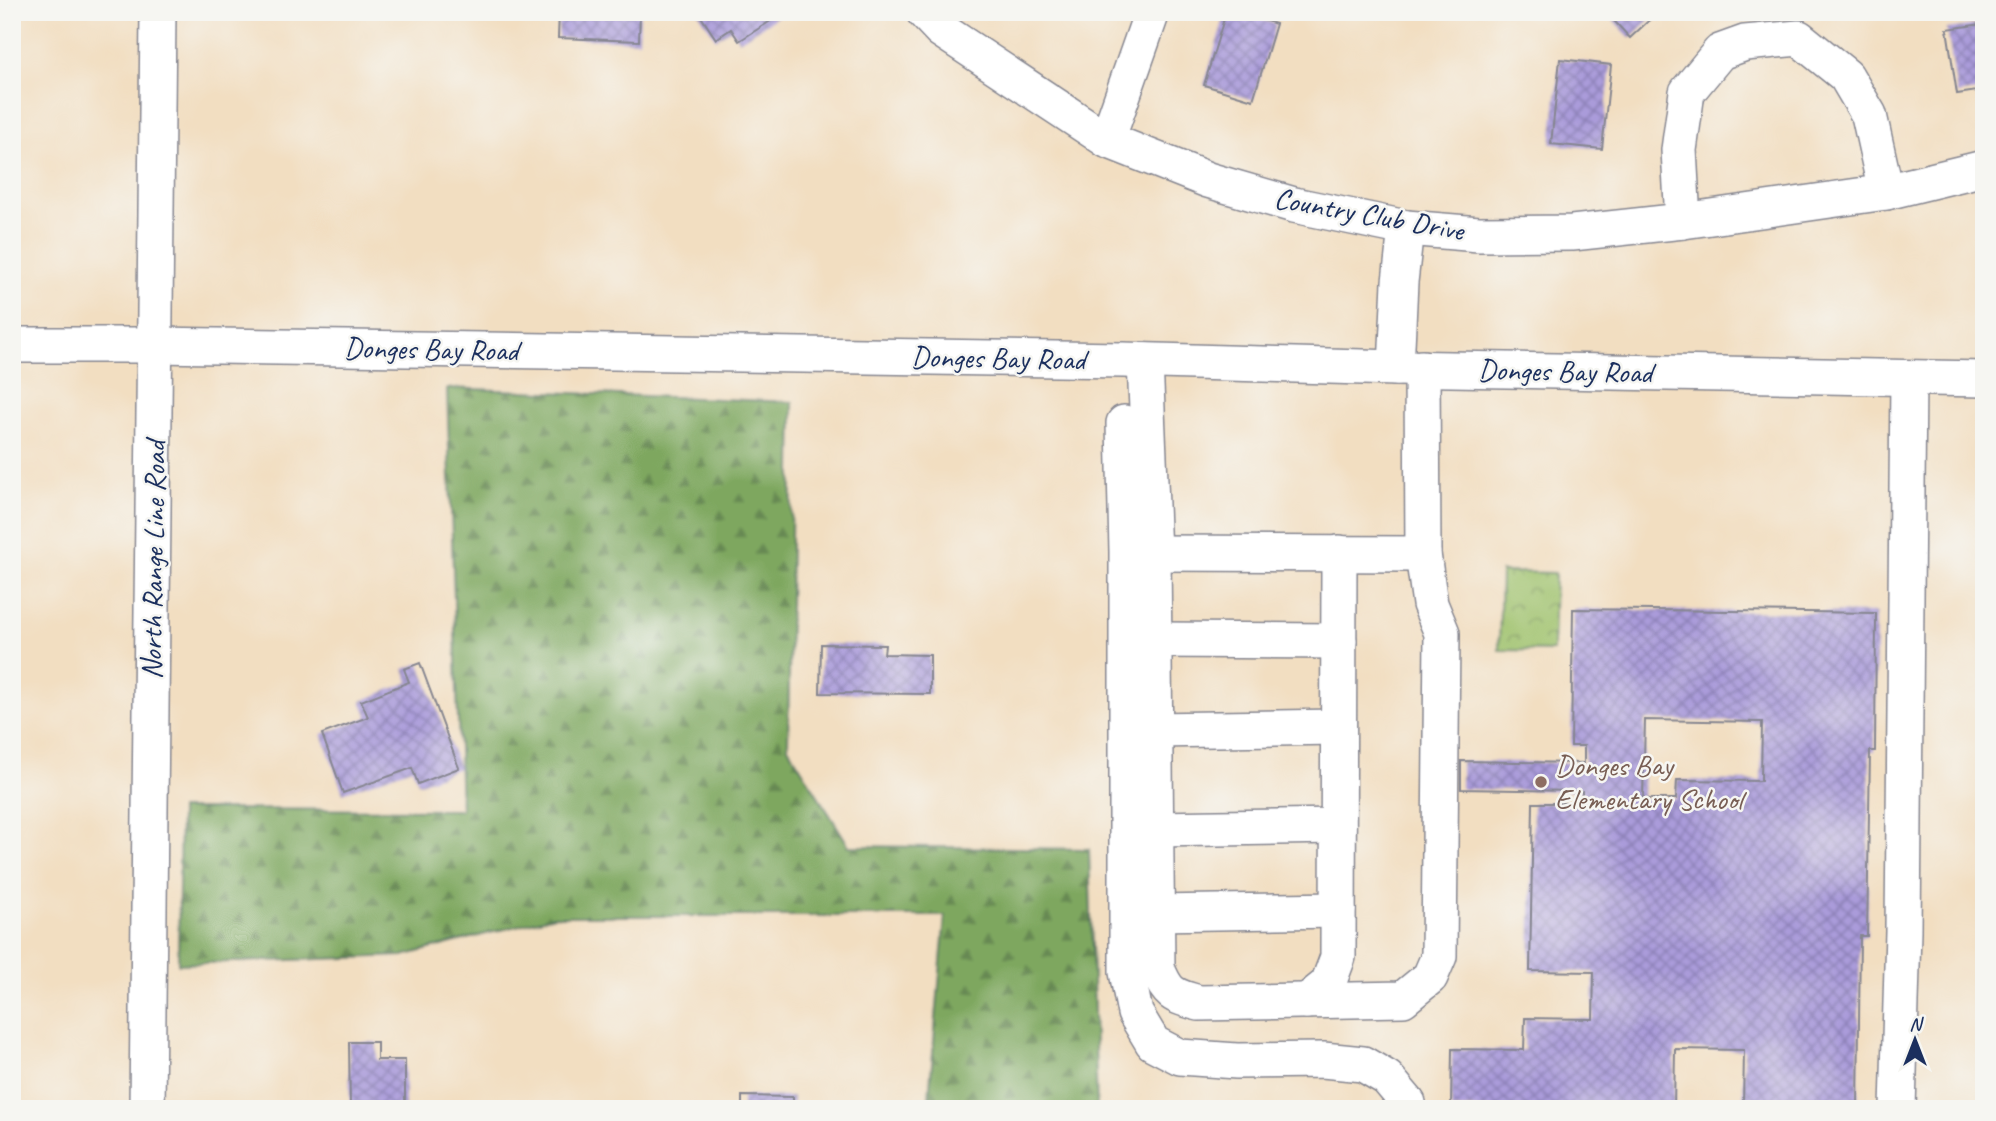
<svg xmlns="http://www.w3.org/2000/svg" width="1996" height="1121" viewBox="0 0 1996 1121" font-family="Caveat,sans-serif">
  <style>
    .forest { fill: url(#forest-firs); stroke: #4c6b5e; stroke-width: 2 }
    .park { fill: url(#park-crowns); stroke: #5c7864; stroke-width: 2 }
    .building { fill: url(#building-cross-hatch); fill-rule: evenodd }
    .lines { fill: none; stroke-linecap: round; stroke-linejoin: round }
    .minor-casing { stroke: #868690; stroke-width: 38 }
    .minor { stroke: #fff; stroke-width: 35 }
    .education-dot { fill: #8d6e63; stroke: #f6f6f2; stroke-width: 2.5 }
    .labels { text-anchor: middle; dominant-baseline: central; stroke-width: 5; stroke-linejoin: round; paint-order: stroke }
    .street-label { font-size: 30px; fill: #1b2f5e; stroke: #f6f6f2 }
    .education-label { font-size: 30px; fill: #785e54; stroke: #f6f6f2; text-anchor: start }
  </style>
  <defs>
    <pattern id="forest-firs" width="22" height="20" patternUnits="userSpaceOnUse" patternTransform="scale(1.75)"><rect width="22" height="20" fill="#7ea75f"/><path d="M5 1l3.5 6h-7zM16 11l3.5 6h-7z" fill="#668852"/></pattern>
    <pattern id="park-crowns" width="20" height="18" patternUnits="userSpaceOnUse" patternTransform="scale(1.75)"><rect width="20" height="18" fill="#9ec16b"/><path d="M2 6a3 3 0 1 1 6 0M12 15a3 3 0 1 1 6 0" fill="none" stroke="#809d5b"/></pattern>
    <pattern id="building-cross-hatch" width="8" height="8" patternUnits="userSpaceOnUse" patternTransform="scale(1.75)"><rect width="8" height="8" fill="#aa9bda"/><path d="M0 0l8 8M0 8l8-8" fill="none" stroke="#8a7fb4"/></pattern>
  </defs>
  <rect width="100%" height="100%" fill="#f6f6f2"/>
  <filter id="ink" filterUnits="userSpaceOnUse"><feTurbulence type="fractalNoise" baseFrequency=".0143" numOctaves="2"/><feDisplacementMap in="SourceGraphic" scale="14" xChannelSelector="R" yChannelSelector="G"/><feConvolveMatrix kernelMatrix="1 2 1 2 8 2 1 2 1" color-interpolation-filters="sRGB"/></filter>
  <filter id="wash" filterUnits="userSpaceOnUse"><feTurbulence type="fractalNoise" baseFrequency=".00686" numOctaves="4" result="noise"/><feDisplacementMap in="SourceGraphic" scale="28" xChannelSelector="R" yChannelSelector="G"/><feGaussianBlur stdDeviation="1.57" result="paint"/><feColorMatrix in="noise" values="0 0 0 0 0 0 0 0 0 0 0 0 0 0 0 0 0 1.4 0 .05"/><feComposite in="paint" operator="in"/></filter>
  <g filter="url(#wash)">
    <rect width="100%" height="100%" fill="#f2dec1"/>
    <polygon class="forest" points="447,388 793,402 788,747 849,846 1089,849 1097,1109 928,1109 945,916 554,916 403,956 178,964 180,809 461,810"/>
    <polygon class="park" points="1501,572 1555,573 1553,651 1499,650"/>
    <g id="blocks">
      <g class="building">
        <polygon points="559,12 640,12 639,41 558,38"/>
        <polygon points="698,12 778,12 780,15 739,41 731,29 716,39"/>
        <polygon points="1226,12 1237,12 1276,24 1253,100 1204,85"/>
        <polygon points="1606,12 1658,12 1630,38"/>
        <polygon points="1982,24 1984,90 1957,94 1947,29"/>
        <polygon points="1560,59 1611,65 1602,149 1551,144"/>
        <path d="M1573 609 1876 613 1875 751H1870L1867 936H1860L1858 1109H1743L1744 1050 1675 1049 1674 1109H1451L1452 1049 1524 1050 1525 1018 1593 1019 1594 972 1530 971 1533 803H1582V791L1461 789V761L1584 763V746H1571ZM1645 720 1762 722 1761 781 1677 780 1676 799H1643Z"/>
        <polygon points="821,644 885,645 884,654 930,655 930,694 820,693"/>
        <polygon points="420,663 459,768 418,784 412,768 343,793 322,734 368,717 361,701 409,682 404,669"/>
        <polygon points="349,1042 377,1042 377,1060 405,1060 405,1109 350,1109"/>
        <polygon points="742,1096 793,1097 793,1109 742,1109"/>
      </g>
    </g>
  </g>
  <g filter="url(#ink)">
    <use href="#blocks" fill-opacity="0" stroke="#868690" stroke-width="2"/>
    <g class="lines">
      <g class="minor-casing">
        <g id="minor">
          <polyline points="924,12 941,30 1107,140 1208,180 1294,205 1406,228 1479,234 1572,233 1683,221 1886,192 1984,168"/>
          <polyline points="1107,140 1152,12"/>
          <polyline points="1683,221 1679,150 1687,92 1720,52 1745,43 1799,38 1846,76 1869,115 1886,192"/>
          <polyline points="12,345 155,345 1123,360 1396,368 1984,379"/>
          <path d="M1145 361 1153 553 1157 968C1167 994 1173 996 1199 1003L1403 999 1430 977 1439 956 1442 633 1430 604 1423 554 1422 368"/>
          <polyline points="1396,368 1400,282 1406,228"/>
          <polyline points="1124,423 1127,552 1127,972 1135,1013 1153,1043 1180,1057 1237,1061 1323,1060 1363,1064 1387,1078 1408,1103 1409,1109"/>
          <polyline points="1153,553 1423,554"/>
          <polyline points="1154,640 1339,641"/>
          <polyline points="1154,730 1338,727"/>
          <polyline points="1155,829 1338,826"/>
          <polyline points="1155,913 1338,910"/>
          <polyline points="1307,1001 1328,984 1338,957 1339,553"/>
          <polyline points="147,1109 158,12"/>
          <polyline points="1898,1109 1903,931 1908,378"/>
        </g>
      </g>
      <use href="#minor" class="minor"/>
    </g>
  </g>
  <circle class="education-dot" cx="1541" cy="782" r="7"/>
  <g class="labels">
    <g class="street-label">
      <text transform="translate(1369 214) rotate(10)">Country Club Drive</text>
      <text transform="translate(431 349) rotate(1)">Donges Bay Road</text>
      <text transform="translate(998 358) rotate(1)">Donges Bay Road</text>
      <text transform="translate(1565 371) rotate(1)">Donges Bay Road</text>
      <text transform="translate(153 560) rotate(-89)">North Range Line Road</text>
    </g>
    <g class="education-label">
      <text x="1555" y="765">Donges Bay<tspan x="1555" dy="34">Elementary School</tspan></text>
    </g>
  </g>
  <rect width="1996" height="1121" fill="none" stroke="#f6f6f2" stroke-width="42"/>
  <g transform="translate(1915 1040)" stroke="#f6f6f2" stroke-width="5" paint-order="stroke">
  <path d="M0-5L12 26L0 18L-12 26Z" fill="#1b2f5e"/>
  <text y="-10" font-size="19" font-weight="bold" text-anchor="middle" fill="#1b2f5e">N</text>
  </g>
</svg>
